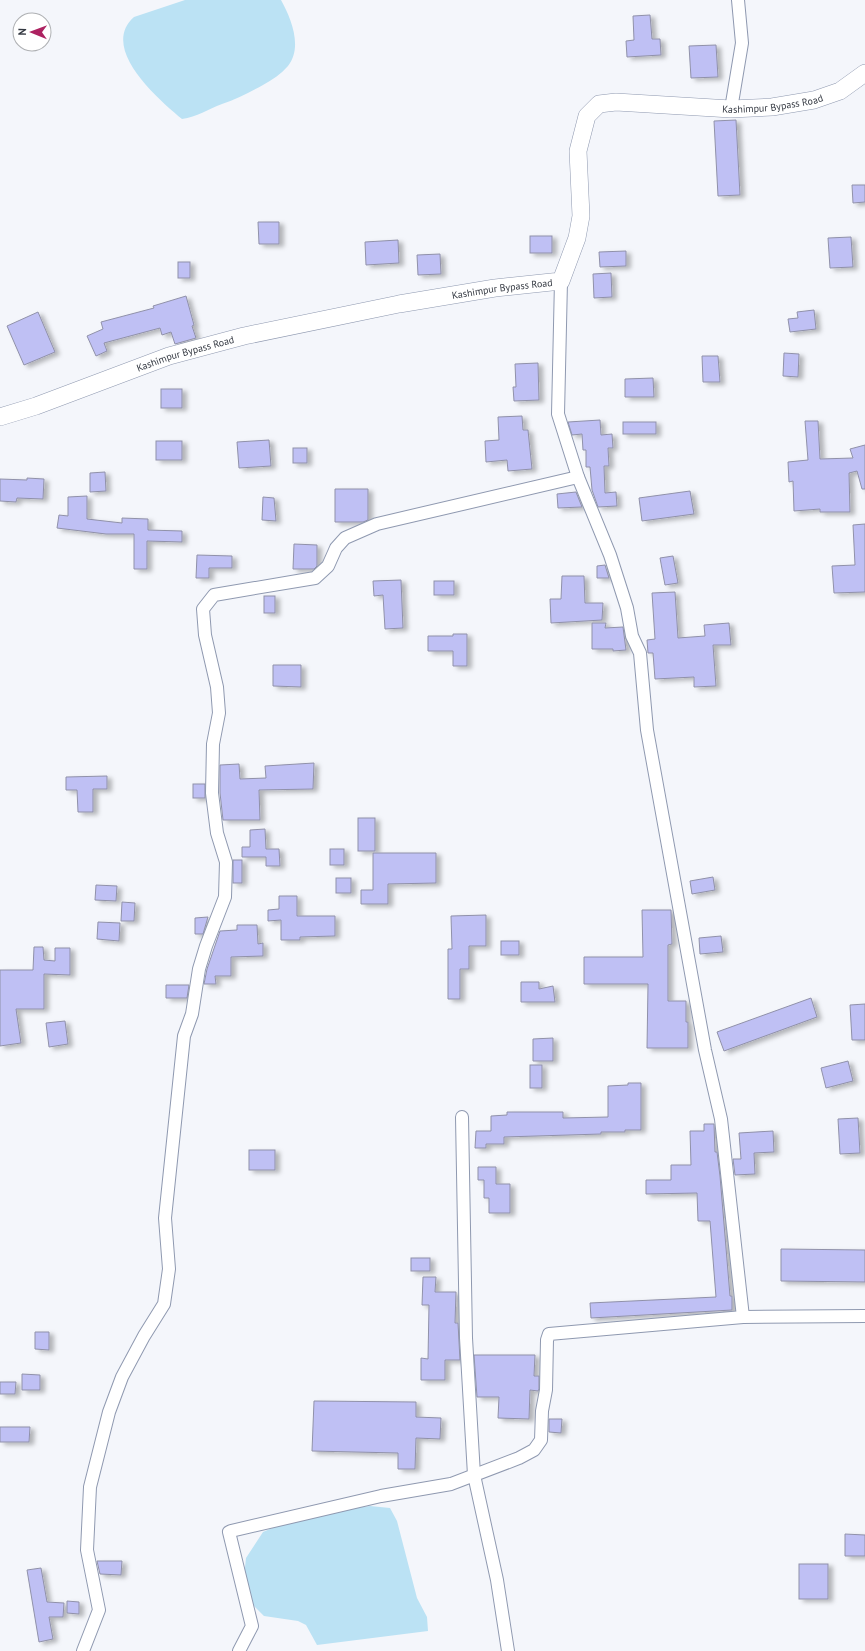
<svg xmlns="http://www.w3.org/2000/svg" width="865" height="1651" viewBox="0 0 865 1651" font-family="'PT Sans',sans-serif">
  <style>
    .water { fill: #bbe2f4 }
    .building { fill: #bfc0f4; stroke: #9091a9; filter: url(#shadow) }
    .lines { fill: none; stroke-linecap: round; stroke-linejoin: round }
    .street-casing { stroke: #8f99b0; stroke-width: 14 }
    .secondary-casing { stroke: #8f99b0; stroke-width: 18 }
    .street { stroke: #fff; stroke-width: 12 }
    .secondary { stroke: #fff; stroke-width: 17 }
    .labels { text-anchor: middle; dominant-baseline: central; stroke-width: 3; stroke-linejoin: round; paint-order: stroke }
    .street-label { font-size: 10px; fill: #343942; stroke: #fff }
  </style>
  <defs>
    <filter id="shadow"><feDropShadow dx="4.5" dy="2.5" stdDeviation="2" flood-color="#0004"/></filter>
  </defs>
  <rect width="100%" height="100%" fill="#f4f6fb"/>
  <g class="water">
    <path d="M185 0H281C291 18 303 47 288 66 281 74 272 80 263 85 250 92 237 99 222 104 208 109 197 117 182 119 158 99 99 48 134 17Z"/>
    <polygon points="370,1506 390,1508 397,1521 417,1598 427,1617 428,1631 317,1645 306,1625 298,1621 264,1616 253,1605 244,1577 246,1558 263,1532 286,1522 338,1510"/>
  </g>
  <g class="building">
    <polygon points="650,15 652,39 660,39 661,55 627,57 626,41 634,40 633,16"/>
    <polygon points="716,45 718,77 691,78 689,46"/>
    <polygon points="736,120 740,195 718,196 714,121"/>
    <polygon points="852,185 865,185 865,202 853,203"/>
    <polygon points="258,222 279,222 279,244 259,244"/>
    <rect x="530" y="236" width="22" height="17"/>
    <polygon points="851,237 853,267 830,268 828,238"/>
    <polygon points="398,240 399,263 366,265 365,242"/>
    <polygon points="626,251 626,266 600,267 599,252"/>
    <polygon points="440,254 441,274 418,275 417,255"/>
    <rect x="178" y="262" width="12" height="16"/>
    <polygon points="611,273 612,297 594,298 593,274"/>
    <polygon points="186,296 194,325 192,326 196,338 175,344 171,332 162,335 160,328 104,343 107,351 96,356 87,336 103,329 101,322 154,308 153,306"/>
    <polygon points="814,310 816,329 790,332 788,319 798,318 797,312"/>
    <polygon points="38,312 55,352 24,365 7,326"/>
    <polygon points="784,353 799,354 798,377 783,376"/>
    <polygon points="702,356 718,356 720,382 703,382"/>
    <polygon points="538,363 539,400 514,401 513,387 516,387 515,364"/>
    <polygon points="653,378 654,397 625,397 625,379"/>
    <rect x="161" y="389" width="21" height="19"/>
    <polygon points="522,416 523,430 528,430 532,469 508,471 507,460 486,462 485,441 499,440 498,417"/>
    <polygon points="600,420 601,435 612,434 613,448 608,448 609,466 604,466 605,493 616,492 617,506 598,507 592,490 590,467 586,467 586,450 583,450 582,434 572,435 568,422"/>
    <polygon points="805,421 818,421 820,459 853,458 850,449 865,445 865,489 862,489 857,471 849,473 850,512 820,512 820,509 794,511 793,481 789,482 788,462 808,460"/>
    <rect x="623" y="422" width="33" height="12"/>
    <polygon points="269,440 271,466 239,468 237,442"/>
    <rect x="156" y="441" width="26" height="19"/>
    <rect x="293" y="448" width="14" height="15"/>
    <polygon points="105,472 106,491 90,492 90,473"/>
    <polygon points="27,478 44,479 43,499 17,498 16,502 0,501 0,479 27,480"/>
    <polygon points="335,489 368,489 368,520 363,522 335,522"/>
    <polygon points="690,491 694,514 642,521 639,498"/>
    <polygon points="576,492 582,507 558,508 557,494"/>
    <polygon points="87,496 87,519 122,523 122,518 148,519 148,530 182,531 182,542 147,541 147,569 134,569 134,534 106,534 57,528 59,515 68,516 68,497"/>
    <polygon points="263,497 274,498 276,521 262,520"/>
    <polygon points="865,524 865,592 834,593 832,566 855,565 853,525"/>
    <polygon points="294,544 317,545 317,566 314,569 293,569"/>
    <polygon points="197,555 232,556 232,568 209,568 209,578 196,578"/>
    <polygon points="673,556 678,583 665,585 660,558"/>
    <polygon points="605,565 609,578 597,578 597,566"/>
    <polygon points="562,576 584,576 585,603 603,603 602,620 551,623 550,599 561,599"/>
    <polygon points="401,580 403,628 385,629 383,595 374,596 373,581"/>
    <rect x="434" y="581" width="20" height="14"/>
    <polygon points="675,592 678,638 705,636 704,625 729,623 731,645 713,645 716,686 694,687 694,677 655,679 653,653 648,653 647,640 655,639 652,593"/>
    <rect x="264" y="596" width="11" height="17"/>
    <polygon points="592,623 606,623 605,628 623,627 626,650 613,651 613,649 592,649"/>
    <polygon points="453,634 467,634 467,666 453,666 453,651 428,651 428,636 453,636"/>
    <polygon points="273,665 301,665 301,687 273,686"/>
    <polygon points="314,763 313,789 259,790 260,820 223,820 220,793 220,765 239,764 240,779 266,778 265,766"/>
    <polygon points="107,776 107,789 93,789 93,812 78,812 77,790 66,790 66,777"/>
    <rect x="193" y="784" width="12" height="14"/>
    <rect x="358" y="818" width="17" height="33"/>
    <polygon points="265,829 266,849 279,849 280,866 266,866 266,857 242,857 242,847 250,847 250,830"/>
    <rect x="330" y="849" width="14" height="16"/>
    <polygon points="373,853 436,853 436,883 388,884 388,904 361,904 361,890 373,890"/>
    <rect x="233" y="860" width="9" height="23"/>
    <polygon points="713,877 715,890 692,894 690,881"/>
    <rect x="336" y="878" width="15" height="15"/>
    <polygon points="96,885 117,886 116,901 95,900"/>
    <polygon points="279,896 297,896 297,916 335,916 335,936 300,937 300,940 281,940 281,920 268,921 268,910 279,909"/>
    <polygon points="122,902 135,903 134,921 121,921"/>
    <polygon points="642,910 671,910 672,944 668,945 668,1001 686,1001 686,1022 688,1022 688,1048 647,1048 648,984 584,984 584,957 643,957"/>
    <polygon points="486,915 486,946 469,946 469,969 460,969 460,999 448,999 448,949 452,949 451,916"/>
    <polygon points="208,917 203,934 195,934 195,918"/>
    <polygon points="98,922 120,923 119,941 97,939"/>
    <polygon points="237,925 257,925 258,944 263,943 263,956 231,957 231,976 215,976 216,984 204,984 207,969 220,931 237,930"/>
    <polygon points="721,936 723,952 700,954 699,938"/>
    <rect x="501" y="941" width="18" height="14"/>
    <polygon points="34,947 43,947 44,960 55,961 55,948 70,948 70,975 44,974 44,1009 16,1009 21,1043 0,1046 0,970 33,970"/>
    <polygon points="521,982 539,982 539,989 553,986 555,1002 521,1002"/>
    <polygon points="166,985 189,985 187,998 166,998"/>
    <polygon points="811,998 817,1017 724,1051 717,1032"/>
    <polygon points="865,1004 865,1040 852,1040 850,1005"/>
    <polygon points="65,1021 68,1044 49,1047 46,1023"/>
    <polygon points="553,1038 553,1061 533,1061 533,1039"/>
    <polygon points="848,1061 853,1081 826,1088 821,1068"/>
    <rect x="530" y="1065" width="12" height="23"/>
    <polygon points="628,1083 641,1083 641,1130 625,1130 625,1132 601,1132 601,1134 504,1137 504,1144 486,1144 486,1148 475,1148 476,1131 491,1131 491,1116 507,1115 507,1112 563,1112 563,1118 608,1117 608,1086 628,1085"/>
    <polygon points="858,1118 860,1153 840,1154 838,1119"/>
    <polygon points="704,1124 714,1124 715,1152 717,1152 720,1176 730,1296 732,1296 732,1310 591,1318 590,1303 716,1297 710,1221 698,1221 697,1193 646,1194 646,1180 671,1180 671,1165 691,1165 690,1131 704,1131"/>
    <polygon points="773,1131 774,1152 754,1153 755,1174 735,1175 733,1159 741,1159 739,1133"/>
    <rect x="249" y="1150" width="26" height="20"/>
    <polygon points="478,1167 496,1167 496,1184 510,1184 510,1213 489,1213 489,1198 484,1198 484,1180 478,1180"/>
    <polygon points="781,1249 865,1250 865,1282 781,1281"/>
    <rect x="411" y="1258" width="19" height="13"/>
    <polygon points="423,1277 436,1277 435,1292 456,1292 455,1323 458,1323 460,1360 445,1360 445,1380 421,1380 421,1358 428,1359 429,1305 422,1305"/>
    <polygon points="35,1332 49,1332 49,1350 35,1349"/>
    <polygon points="474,1355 535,1355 534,1376 539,1376 539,1389 538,1391 530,1390 529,1419 498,1418 499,1397 477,1397"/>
    <polygon points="22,1374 40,1375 40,1390 22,1390"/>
    <polygon points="0,1382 16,1382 15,1394 0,1394"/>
    <polygon points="314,1401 416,1402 416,1417 441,1418 440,1439 416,1438 415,1469 398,1469 398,1453 312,1451"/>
    <polygon points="549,1419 562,1419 561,1433 549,1432"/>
    <polygon points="0,1427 30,1427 29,1442 0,1442"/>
    <polygon points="845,1534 865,1535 865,1556 845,1556"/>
    <polygon points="97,1561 122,1561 121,1575 100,1574"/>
    <rect x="799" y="1564" width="29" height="35"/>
    <polygon points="41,1568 47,1602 64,1603 63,1617 49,1617 53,1639 39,1642 27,1570"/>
    <polygon points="67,1601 79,1602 79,1614 67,1613"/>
  </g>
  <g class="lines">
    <g class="street-casing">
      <g id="street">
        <polyline points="731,109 742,43 738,0"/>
        <polyline points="561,281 558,414 578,477 610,555 627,608 632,636 640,653 647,730 705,1050 721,1119 743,1317"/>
        <polyline points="462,1117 466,1338 474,1475 497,1580 508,1651"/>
        <polyline points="83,1651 99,1610 87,1550 90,1487 109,1412 122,1377 144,1336 164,1304 169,1269 165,1218 184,1036 192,1014 199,969 206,946 225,897 226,862 217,833 212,793 213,744 219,713 217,687 205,635 203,609 214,595 315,578 328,566 336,548 345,538 377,524 578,477"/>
        <polyline points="239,1651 252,1626 229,1532 231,1531 381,1496 451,1484 519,1458 534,1450 541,1440 542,1411 546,1390 547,1340 549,1334 743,1317 865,1316"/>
      </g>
    </g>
    <g class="secondary-casing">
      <g id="secondary">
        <path id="s1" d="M0 417 36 406 169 356 244 336 399 304 495 288 561 281 577 238 581 216 578 151 587 116 599 104 616 102 731 109 772 107 814 100 840 91 865 73"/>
      </g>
    </g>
    <use href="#street" class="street"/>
    <use href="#secondary" class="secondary"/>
  </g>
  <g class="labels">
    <g class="street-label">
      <text stroke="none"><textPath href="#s1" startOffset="940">Kashimpur Bypass Road</textPath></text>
      <text stroke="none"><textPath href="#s1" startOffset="520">Kashimpur Bypass Road</textPath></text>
      <text stroke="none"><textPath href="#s1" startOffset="196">Kashimpur Bypass Road</textPath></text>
    </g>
  </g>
  <g transform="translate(32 32) rotate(271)"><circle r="19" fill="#ffffff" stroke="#aeb0b3"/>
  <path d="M0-3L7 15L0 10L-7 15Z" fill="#ad2261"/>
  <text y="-6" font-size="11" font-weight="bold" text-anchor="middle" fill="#343942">N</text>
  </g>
</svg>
